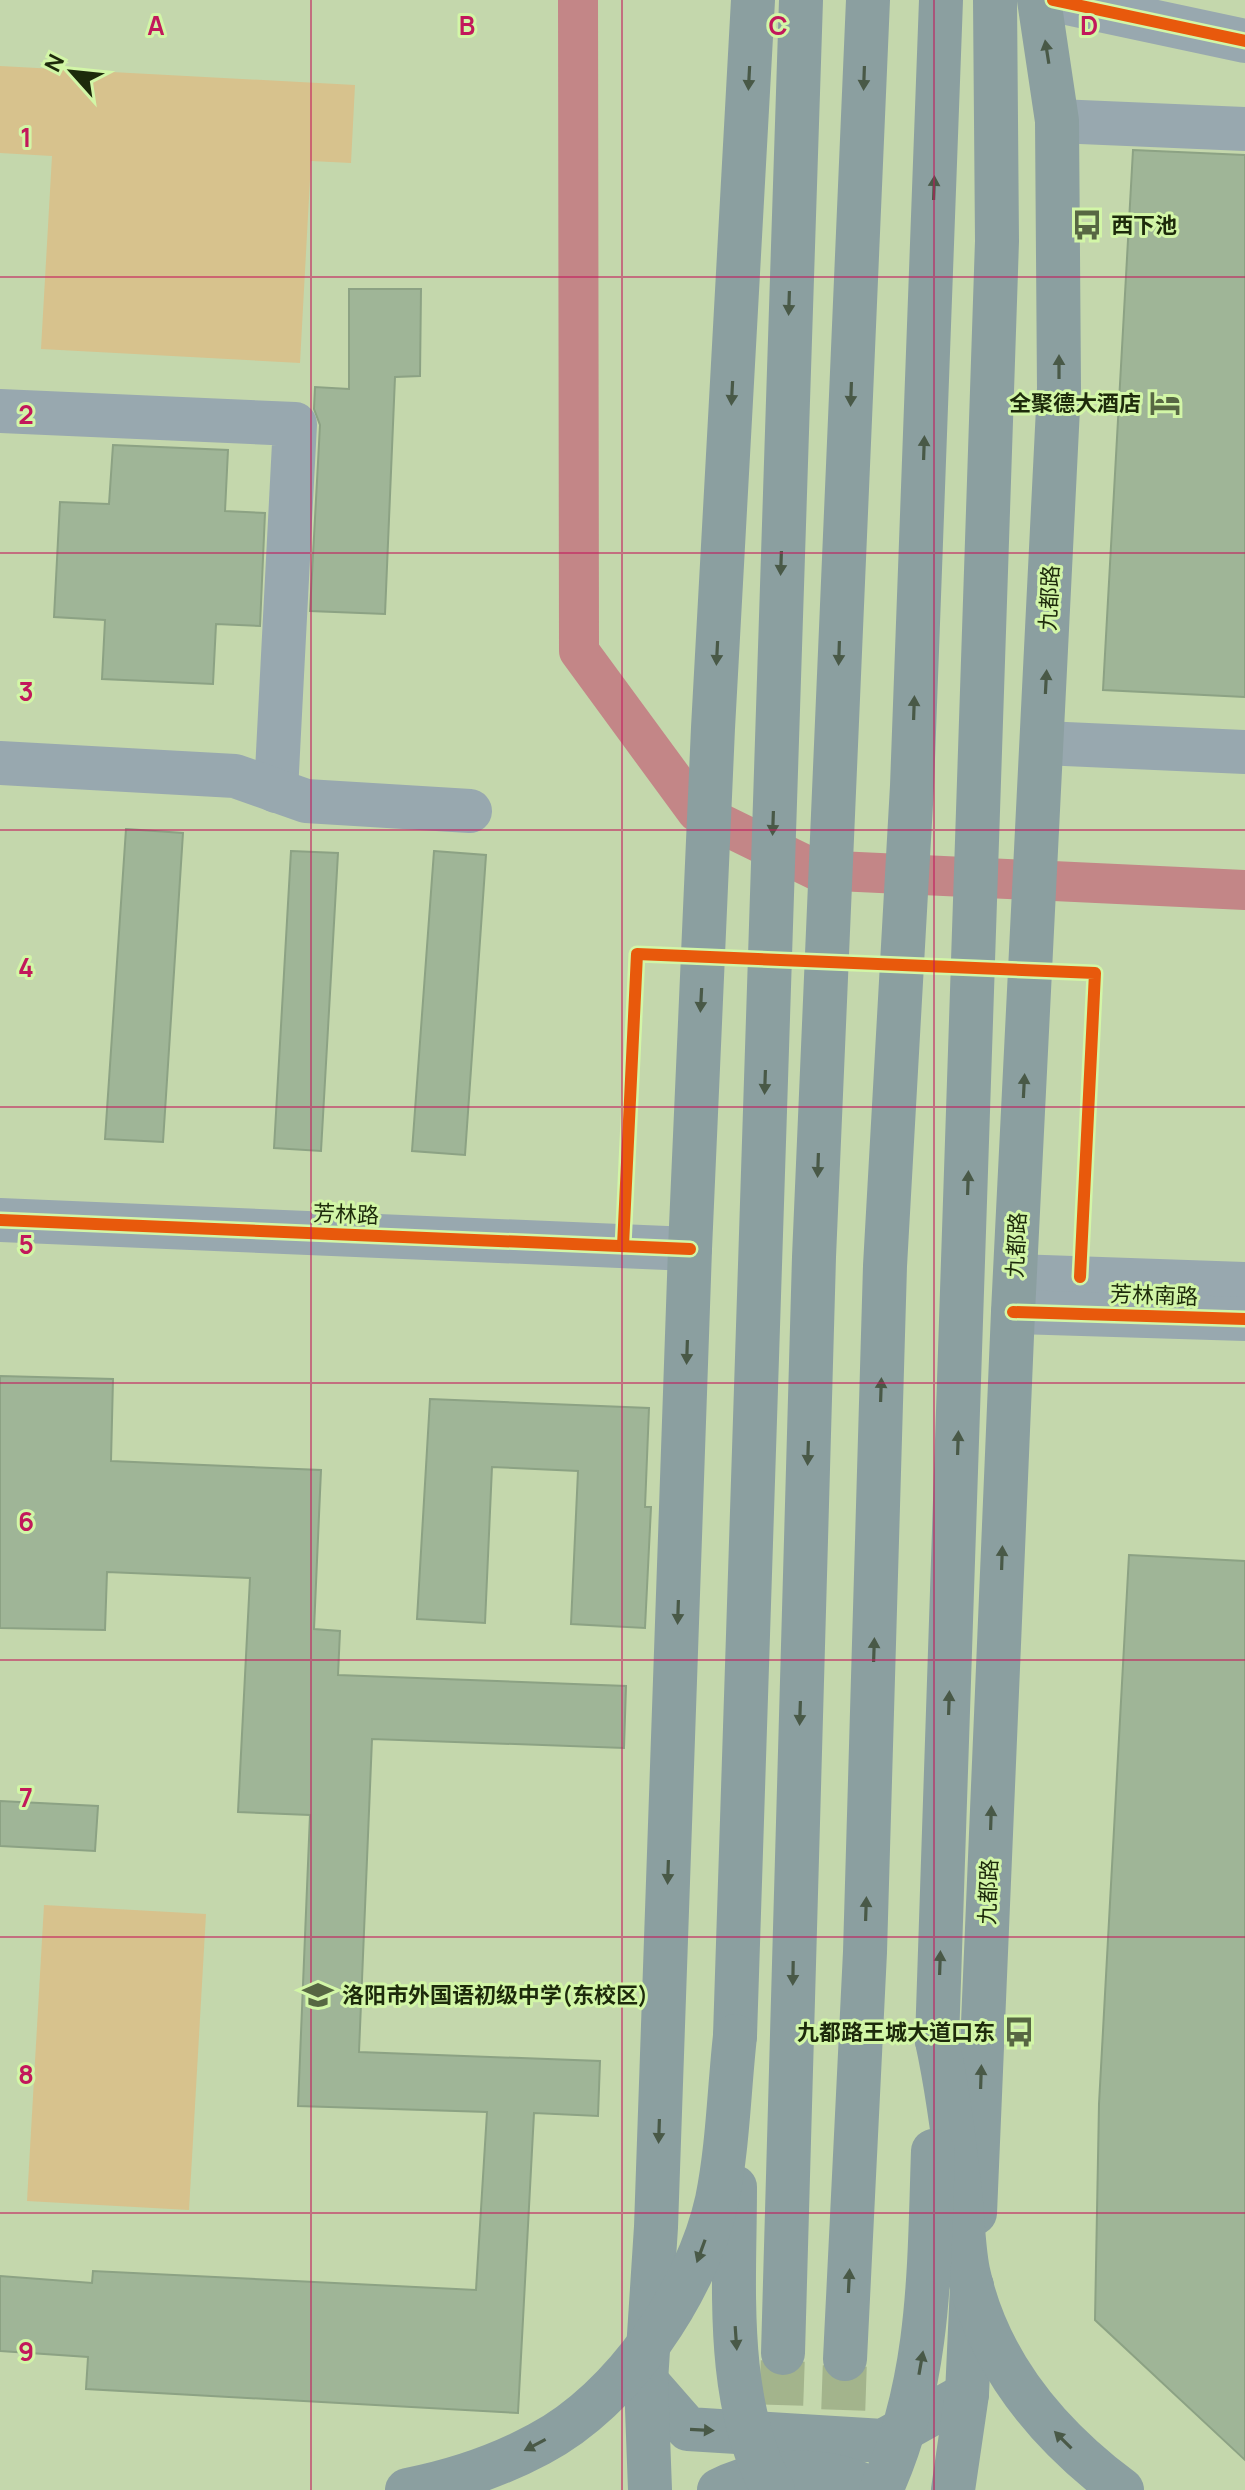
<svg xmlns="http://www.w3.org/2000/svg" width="1245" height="2490" viewBox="0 0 1245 2490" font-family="Manrope,'Noto Sans SC',sans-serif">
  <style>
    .green { fill: #d7c28d }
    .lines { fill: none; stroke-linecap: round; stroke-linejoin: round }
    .canal { stroke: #c38687; stroke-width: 40 }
    .building { fill: #9fb597; stroke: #8ca284; stroke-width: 2 }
    .major-tunnel { stroke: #a3b48c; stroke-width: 44; stroke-dasharray: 44 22; stroke-linecap: butt }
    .minor { stroke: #98a8af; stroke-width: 44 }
    .major { stroke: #8b9fa0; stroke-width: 44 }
    .major-bridge { stroke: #8b9fa0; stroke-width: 44 }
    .cycleway-casing { stroke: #d2f6a7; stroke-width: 17 }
    .cycleway { stroke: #e8590c; stroke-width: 12 }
    .oneway { fill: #495947 }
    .grid { fill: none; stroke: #c2185b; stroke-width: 2; stroke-opacity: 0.55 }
    .labels { text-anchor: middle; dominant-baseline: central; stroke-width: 6; stroke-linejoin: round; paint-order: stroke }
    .poi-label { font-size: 22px; font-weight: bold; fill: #1d2a0b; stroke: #d2f6a7; text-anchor: start }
    .street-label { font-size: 22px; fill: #1d2a0b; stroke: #d2f6a7 }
    .grid-label { font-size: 26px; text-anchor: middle; font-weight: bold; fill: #c2185b; stroke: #d2f6a7; stroke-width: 6; stroke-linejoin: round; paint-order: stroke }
  </style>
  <rect width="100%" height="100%" fill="#c4d7ac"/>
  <g class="green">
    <polygon points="0,66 355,85 351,163 311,161 300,363 41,349 52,156 0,153"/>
    <polygon points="44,1905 206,1914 189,2210 27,2201"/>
  </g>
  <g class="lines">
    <polyline class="canal" points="578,0 579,651 697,812 816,870 1245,890"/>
  </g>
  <g class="building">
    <polygon points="1133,150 1245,155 1245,697 1103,690"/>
    <polygon points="349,289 421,289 420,376 395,377 385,614 310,611 320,425 314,409 315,387 349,389"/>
    <polygon points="113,445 228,450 225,511 265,513 260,626 216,624 213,684 102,679 105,620 54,617 60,502 109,504"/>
    <polygon points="126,829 183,833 163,1142 105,1139"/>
    <polygon points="291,851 338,853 321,1151 274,1148"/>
    <polygon points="434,851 486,855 465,1155 412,1151"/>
    <polygon points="0,1376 113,1379 111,1461 321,1470 314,1629 340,1631 338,1675 626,1686 624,1748 372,1739 359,2052 600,2061 598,2116 534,2113 518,2413 86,2389 88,2357 0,2351 0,2276 92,2283 93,2271 476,2290 487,2112 298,2106 310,1815 238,1812 250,1578 107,1572 105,1630 0,1628"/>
    <polygon points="430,1399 649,1408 645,1507 651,1507 645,1628 571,1624 578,1471 492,1467 485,1623 417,1619"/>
    <polygon points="1129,1555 1245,1561 1245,2460 1095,2320 1099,2104"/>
    <polygon points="0,1801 98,1806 95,1851 0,1846"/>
  </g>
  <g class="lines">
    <g class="major-tunnel">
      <polyline points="779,2471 783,2353"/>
      <polyline points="841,2476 845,2359"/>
    </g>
    <g class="minor">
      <polyline points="1053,0 1245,41"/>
      <polyline points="1057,121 1245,129"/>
      <polyline points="0,411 295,424 276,791"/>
      <polyline points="1043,743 1245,752"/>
      <polyline points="0,763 235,776 306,801 470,811"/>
      <polyline points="0,1220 690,1249"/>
      <polyline points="1015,1276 1245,1284"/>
      <polyline points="1013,1312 1245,1319"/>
    </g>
    <g class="major">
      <polyline points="735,2036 801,0"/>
      <polyline points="937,2041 997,241 995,0"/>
      <polyline points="975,2213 1013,1312 1059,388 1057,121 1039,0"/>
      <polyline points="783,2353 814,1257 868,0"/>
      <polyline points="845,2359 865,1952 885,1266 912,786 941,0"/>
      <polyline points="646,2381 688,2429 883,2441 967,2394"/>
      <polyline points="650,2490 646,2381 656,2227 690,1249 713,728 753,0"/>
      <path d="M719 2490C762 2468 830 2466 873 2490"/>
      <polyline points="953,2490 967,2394 972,2286"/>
    </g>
    <g class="major-bridge">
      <path d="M937 2041C948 2091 954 2140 960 2192 963 2218 963 2245 968 2271 988 2364 1047 2434 1122 2490"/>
      <path d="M735 2187C735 2286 724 2400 773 2490"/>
      <path d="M407 2490C453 2481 498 2466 539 2444 623 2400 697 2291 717 2200 728 2146 729 2090 735 2036"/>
      <path d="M881 2490C931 2381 929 2268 933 2151"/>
    </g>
    <g class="cycleway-casing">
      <g id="cycleway">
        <polyline points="1053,0 1245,41"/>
        <polyline points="0,1220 690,1249"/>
        <polyline points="623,1246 637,954 1095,973 1080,1277"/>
        <polyline points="1013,1312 1245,1319"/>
      </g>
    </g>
    <use href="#cycleway" class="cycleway"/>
  </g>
  <defs><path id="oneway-solid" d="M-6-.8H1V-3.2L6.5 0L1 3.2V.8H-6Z" transform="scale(2)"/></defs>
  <g class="oneway">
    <use href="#oneway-solid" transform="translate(1047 52) rotate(-99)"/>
    <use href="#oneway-solid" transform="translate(749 78) rotate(93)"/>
    <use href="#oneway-solid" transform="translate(864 78) rotate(92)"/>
    <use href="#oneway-solid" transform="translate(934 188) rotate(-88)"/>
    <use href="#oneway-solid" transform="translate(789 303) rotate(92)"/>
    <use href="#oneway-solid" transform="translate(1059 367) rotate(-90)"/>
    <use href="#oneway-solid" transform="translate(732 393) rotate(93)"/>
    <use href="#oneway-solid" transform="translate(851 394) rotate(92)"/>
    <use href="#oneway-solid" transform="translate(924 448) rotate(-88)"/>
    <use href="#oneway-solid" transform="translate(781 563) rotate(92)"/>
    <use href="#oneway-solid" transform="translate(717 653) rotate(93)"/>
    <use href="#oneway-solid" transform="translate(839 653) rotate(92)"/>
    <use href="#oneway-solid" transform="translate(1046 682) rotate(-87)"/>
    <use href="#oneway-solid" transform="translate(914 708) rotate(-88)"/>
    <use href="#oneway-solid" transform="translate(773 823) rotate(92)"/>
    <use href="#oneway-solid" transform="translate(701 1000) rotate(93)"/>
    <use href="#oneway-solid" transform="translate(765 1082) rotate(92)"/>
    <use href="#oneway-solid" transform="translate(1024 1086) rotate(-87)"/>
    <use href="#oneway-solid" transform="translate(818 1165) rotate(92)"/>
    <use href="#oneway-solid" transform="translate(968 1183) rotate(-88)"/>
    <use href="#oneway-solid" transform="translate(687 1352) rotate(92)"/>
    <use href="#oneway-solid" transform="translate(881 1390) rotate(-88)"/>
    <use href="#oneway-solid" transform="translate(958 1443) rotate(-88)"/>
    <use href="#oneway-solid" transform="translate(808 1453) rotate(92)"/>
    <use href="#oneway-solid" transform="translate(1002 1558) rotate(-88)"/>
    <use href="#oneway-solid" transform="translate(678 1612) rotate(92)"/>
    <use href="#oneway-solid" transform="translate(874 1650) rotate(-88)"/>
    <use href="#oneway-solid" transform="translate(949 1703) rotate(-88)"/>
    <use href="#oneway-solid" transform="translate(800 1713) rotate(92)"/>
    <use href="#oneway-solid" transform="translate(991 1818) rotate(-88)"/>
    <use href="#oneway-solid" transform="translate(668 1872) rotate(92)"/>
    <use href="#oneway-solid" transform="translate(866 1909) rotate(-88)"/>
    <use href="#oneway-solid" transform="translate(940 1963) rotate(-88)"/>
    <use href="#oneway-solid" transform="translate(793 1973) rotate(91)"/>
    <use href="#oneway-solid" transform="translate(981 2077) rotate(-88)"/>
    <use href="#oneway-solid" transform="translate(659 2131) rotate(92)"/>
    <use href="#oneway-solid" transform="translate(701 2251) rotate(110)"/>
    <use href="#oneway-solid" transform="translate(849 2281) rotate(-87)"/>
    <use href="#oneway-solid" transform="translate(736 2338) rotate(86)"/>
    <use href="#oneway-solid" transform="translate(921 2363) rotate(-80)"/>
    <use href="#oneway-solid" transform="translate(702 2430) rotate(3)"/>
    <use href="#oneway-solid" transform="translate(1063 2440) rotate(-135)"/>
    <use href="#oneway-solid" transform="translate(535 2445) rotate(152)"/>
  </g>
  <path class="grid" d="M311 0V2490M622 0V2490M934 0V2490M0 277H1245M0 553H1245M0 830H1245M0 1107H1245M0 1383H1245M0 1660H1245M0 1937H1245M0 2213H1245"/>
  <defs>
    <g id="bus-bare" transform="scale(2.4)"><path d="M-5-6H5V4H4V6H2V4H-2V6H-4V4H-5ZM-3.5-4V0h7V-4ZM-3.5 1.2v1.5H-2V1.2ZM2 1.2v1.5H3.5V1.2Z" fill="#576743" stroke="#d2f6a7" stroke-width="2.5" paint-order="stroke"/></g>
    <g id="hotel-bare" transform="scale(2.4)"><path d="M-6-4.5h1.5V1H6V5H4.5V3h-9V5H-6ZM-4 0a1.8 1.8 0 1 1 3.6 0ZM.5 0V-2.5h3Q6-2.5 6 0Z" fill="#576743" stroke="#d2f6a7" stroke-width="2.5" paint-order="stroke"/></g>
    <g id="school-bare" transform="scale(2.4)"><path d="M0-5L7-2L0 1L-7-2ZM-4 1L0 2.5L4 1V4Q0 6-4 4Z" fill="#576743" stroke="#d2f6a7" stroke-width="2.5" paint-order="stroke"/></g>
  </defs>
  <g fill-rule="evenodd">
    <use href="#bus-bare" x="1087" y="225"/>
    <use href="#hotel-bare" x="1165" y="403"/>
    <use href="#school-bare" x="318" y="1995"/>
    <use href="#bus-bare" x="1019" y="2032"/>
  </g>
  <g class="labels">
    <g class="poi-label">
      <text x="1111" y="225">西下池</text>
      <text x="1141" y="403" text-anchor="end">全聚德大酒店</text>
      <text x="342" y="1995">洛阳市外国语初级中学(东校区)</text>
      <text x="995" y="2032" text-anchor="end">九都路王城大道口东</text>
    </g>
    <g class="street-label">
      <text transform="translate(1049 598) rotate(-87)">九都路</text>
      <text transform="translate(346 1214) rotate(2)">芳林路</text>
      <text transform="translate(1016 1245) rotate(-87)">九都路</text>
      <text transform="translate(1154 1295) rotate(2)">芳林南路</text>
      <text transform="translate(988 1892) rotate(-88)">九都路</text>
    </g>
  </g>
  <g class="grid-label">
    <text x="156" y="35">A</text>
    <text x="467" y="35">B</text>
    <text x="778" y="35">C</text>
    <text x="1089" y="35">D</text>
    <text x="26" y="147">1</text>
    <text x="26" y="424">2</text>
    <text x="26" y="701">3</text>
    <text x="26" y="977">4</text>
    <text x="26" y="1254">5</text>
    <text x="26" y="1531">6</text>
    <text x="26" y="1807">7</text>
    <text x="26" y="2084">8</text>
    <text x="26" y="2361">9</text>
  </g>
  <g transform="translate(72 72) rotate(297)" stroke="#d2f6a7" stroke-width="6" paint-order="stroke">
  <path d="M0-6L14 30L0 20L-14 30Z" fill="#1d2a0b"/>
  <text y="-12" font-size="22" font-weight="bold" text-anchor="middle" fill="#1d2a0b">N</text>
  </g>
</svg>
